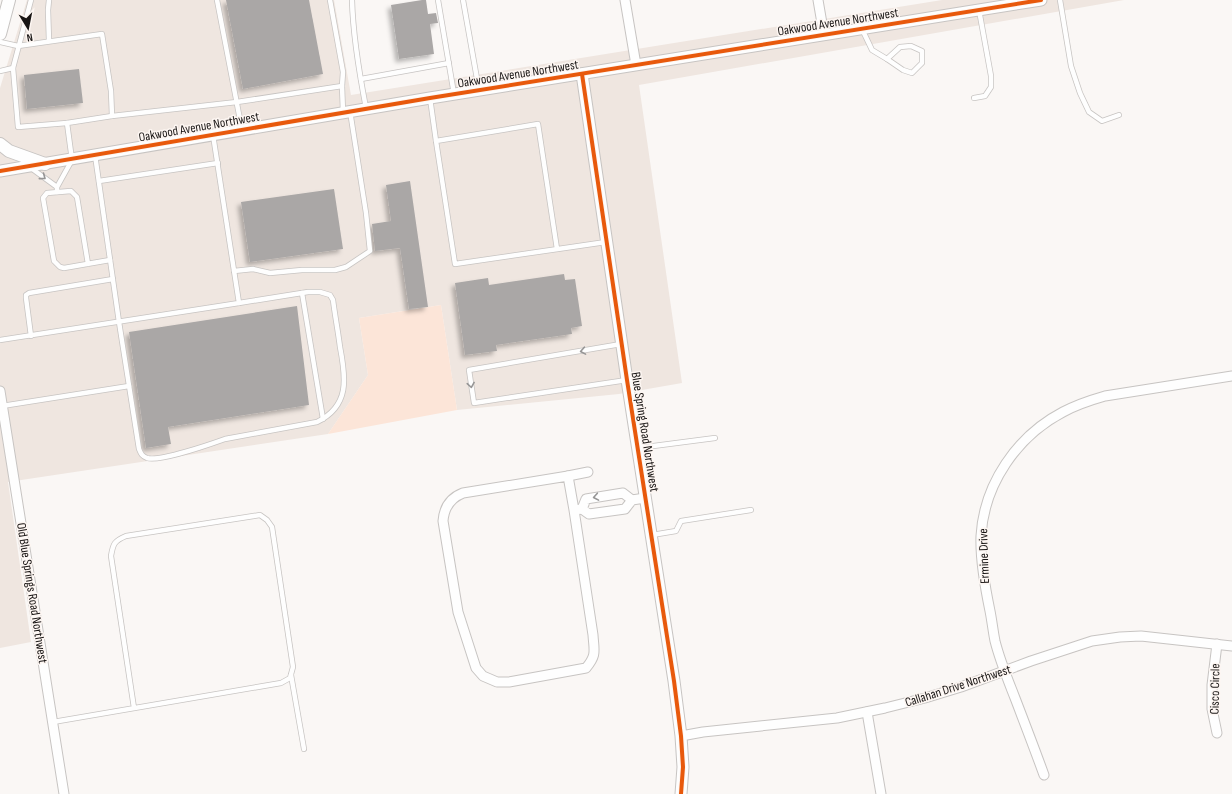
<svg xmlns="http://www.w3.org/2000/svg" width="1232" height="794" viewBox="0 0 1232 794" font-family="'Sofia Sans Condensed',sans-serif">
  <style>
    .built { fill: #efe6e0 }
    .green { fill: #fce5d8 }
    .building { fill: #aaa7a6; filter: url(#shadow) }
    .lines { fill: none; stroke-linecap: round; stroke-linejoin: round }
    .service-casing { stroke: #c7c4c2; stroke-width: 6 }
    .minor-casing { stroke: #c7c4c2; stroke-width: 11 }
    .tertiary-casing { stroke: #c7c4c2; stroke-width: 13 }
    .secondary-casing { stroke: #c7c4c2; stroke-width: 14 }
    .service { stroke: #fefefe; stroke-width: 4.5 }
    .minor { stroke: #fefefe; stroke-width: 9 }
    .tertiary { stroke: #fefefe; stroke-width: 11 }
    .secondary { stroke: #fefefe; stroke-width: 12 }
    .cycleway-casing { stroke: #fdf6f2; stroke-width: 6 }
    .cycleway { stroke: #e8590c; stroke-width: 4 }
    .oneway { stroke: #969595 }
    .labels { text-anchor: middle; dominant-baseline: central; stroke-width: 3; stroke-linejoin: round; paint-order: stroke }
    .street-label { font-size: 13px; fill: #181514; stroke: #fdf6f2 }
  </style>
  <defs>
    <filter id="shadow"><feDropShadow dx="-3.5" dy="3.5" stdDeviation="2" flood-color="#0004"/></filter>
  </defs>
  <rect width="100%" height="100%" fill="#faf7f5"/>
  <polygon class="built" points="27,0 334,0 351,95 942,0 1124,0 639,85 682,383 619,394 457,410 441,305 359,318 368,375 328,434 8,482 31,642 0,648 0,88"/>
  <polygon class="green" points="441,305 457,410 328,434 368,375 359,318"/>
  <g class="building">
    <polygon points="226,0 309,0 323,74 243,89"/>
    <polygon points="422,0 426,0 428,14 436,13 438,23 430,24 434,54 399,59 391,5"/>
    <polygon points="79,69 83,103 27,109 24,75"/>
    <polygon points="410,181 428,307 409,309 400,248 375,251 372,224 391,221 386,185"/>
    <polygon points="334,189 343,249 250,262 241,202"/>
    <polygon points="564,274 565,280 575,279 582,326 571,328 572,334 496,345 497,351 465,355 455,283 488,278 489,285"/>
    <polygon points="297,306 309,405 168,427 171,444 146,448 129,332"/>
  </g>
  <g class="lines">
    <g class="service-casing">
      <g id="service">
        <polyline points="49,0 48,10 49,41"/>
        <polyline points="217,0 242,130"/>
        <polyline points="330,0 343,72 342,86 343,112"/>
        <path d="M352 0C353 37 359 72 366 108"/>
        <polyline points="438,0 454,94"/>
        <polyline points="463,0 479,90"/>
        <polyline points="1060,0 1071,66 1080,93 1089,112 1102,121 1119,115"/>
        <polyline points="862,29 872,50 887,59"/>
        <polyline points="0,42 18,46 102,34 111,91 112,116"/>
        <polygon points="911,46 922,51 922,63 912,73 903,70 887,59 900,47"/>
        <polyline points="13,68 18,127 67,123"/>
        <polyline points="0,71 13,68 31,0"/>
        <polyline points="361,79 449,63"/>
        <polyline points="430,98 436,141"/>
        <polyline points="974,98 985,96 991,87 991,76 979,10"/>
        <path d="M95 155 119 322 139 449C141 454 142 456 147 458 159 462 211 444 225 439L317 422C350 406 346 378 340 347 338 331 335 316 333 300L330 295 320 292H308L239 303"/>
        <polyline points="31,168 57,187"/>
        <polyline points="99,181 218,163"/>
        <polyline points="57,192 57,187 72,160 67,123 112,116 237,102 342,86"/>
        <polyline points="557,249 538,124 436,141 455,264 606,242"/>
        <polyline points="88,264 77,197 71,191 47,193 43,198 54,261 60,267 64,268 110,260"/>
        <polyline points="234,271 253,269 270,273 302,270 335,270 346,267 370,251 366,213 350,111"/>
        <polyline points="302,293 323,419"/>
        <polyline points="31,336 26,298 26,295 29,293 113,279"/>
        <polyline points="0,340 239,303 213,135"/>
        <polyline points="621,344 469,370 474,403 627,380"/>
        <polyline points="2,406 129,386"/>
        <polyline points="638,448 715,438"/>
        <polyline points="652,535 676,531 681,521 751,510"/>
        <polyline points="291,675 304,749"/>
        <path d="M53 722 281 683 290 678 293 667 272 527 267 520 260 515 126 536C114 541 113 544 111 556L134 708"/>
      </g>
    </g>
    <g class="minor-casing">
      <g id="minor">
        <polyline points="625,0 636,65"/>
        <polyline points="818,0 824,35"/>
        <polyline points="0,391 64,794"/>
        <polyline points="568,476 588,472"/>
        <polyline points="632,500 623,493 586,499 582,509 589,514 625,509 632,500 645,498"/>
        <path d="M574 510 568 476 463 493C450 498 444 508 443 521L458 612 476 668 483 676 497 682H509L586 668C597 655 594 651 593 635L574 510 582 509"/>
        <polyline points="867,712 881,794"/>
        <polyline points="1217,733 1212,709 1212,685 1217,644"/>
        <polyline points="681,736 703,732 837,718 885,708 925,698 961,687 1031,661 1092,641 1120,637 1141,636 1232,646"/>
        <path d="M1044 775C1035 750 1025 724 1015 698 1008 680 1000 661 995 641 993 631 992 621 990 611 985 587 980 561 981 536 984 484 1017 436 1063 412 1076 405 1091 400 1105 396L1232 376"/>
      </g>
    </g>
    <g class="tertiary-casing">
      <g id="tertiary">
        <polyline points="582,74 627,380 674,681 681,736 683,767 681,794"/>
        <polyline points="0,171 430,98 1041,0"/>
      </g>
    </g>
    <g class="secondary-casing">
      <g id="secondary">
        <polyline points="0,34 9,0"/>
        <polyline points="0,144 9,151 45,164"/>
      </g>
    </g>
    <use href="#service" class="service"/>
    <use href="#minor" class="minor"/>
    <use href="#tertiary" class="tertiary"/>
    <use href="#secondary" class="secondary"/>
    <g class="cycleway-casing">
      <g id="cycleway">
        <polyline points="582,74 627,380 674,681 681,736 683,767 681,794"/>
        <polyline points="0,171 430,98 1041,0"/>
      </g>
    </g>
    <use href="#cycleway" class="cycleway"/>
  </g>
  <defs><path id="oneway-chevron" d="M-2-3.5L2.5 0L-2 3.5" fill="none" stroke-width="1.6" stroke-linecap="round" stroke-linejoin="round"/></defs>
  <g class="oneway">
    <use href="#oneway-chevron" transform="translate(43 177) rotate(36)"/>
    <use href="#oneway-chevron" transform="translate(583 351) rotate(170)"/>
    <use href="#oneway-chevron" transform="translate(471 385) rotate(81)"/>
    <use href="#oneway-chevron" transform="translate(596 497) rotate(170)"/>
  </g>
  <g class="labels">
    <g class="street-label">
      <text transform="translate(838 22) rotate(-9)">Oakwood Avenue Northwest</text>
      <text transform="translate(518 74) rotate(-9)">Oakwood Avenue Northwest</text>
      <text transform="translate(199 127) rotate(-10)">Oakwood Avenue Northwest</text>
      <text transform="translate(645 432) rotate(81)">Blue Spring Road Northwest</text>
      <text transform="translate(984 556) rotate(-92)">Ermine Drive</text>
      <text transform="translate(32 593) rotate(81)">Old Blue Springs Road Northwest</text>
      <text transform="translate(958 686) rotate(-18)">Callahan Drive Northwest</text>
      <text transform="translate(1215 689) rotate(-89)">Cisco Circle</text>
    </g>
  </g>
  <g transform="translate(28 28) rotate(170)" stroke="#fdf6f2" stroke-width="3" paint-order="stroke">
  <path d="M0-3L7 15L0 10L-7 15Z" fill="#181514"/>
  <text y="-6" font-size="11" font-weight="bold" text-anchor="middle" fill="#181514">N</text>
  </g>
</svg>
